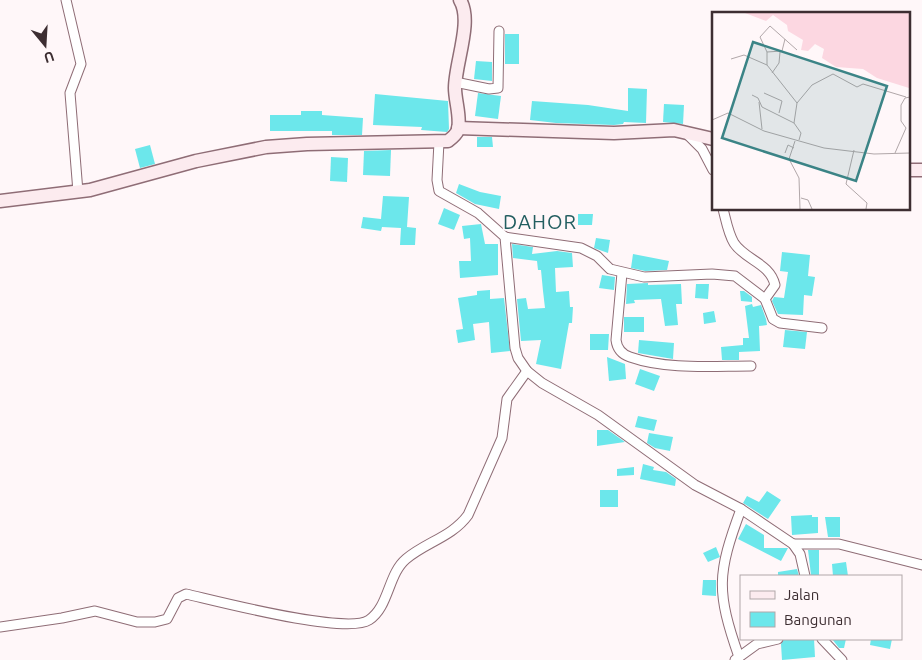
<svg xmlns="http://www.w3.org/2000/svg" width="922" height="660" viewBox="0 0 922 660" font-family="Ubuntu,sans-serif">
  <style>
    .building { fill: #6ce7eb }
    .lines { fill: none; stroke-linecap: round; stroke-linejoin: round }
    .street-casing { stroke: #8f6d76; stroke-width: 11 }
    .secondary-casing { stroke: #8f6d76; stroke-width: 15 }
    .street { stroke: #fff; stroke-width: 9 }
    .secondary { stroke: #fcebef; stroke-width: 12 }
    .labels { text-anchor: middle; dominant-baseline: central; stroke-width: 4; stroke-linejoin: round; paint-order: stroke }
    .quarter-label { font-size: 20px; letter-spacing: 1px; fill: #235e60; stroke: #fff7f9 }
    .inset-road { fill: none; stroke: #b1a7a9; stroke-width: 1 }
    .view { fill: #3b8486; fill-opacity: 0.15; stroke: #3b8486; stroke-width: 2.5 }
    .inset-edge { fill: none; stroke: #3d2e32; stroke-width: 2.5 }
  </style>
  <rect width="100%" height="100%" fill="#fff7f9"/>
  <g class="building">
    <rect x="505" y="34" width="14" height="30"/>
    <polygon points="476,61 492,62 492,81 474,79"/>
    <polygon points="628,88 647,89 646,123 624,122 623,124 614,125 556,123 530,120 532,101 588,105 628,111"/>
    <polygon points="478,93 501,96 498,119 475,116"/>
    <polygon points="375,94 448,101 449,129 447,132 421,130 422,127 373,125"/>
    <polygon points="664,104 684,105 683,124 663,122"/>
    <polygon points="301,111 322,111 322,115 363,118 362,135 332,135 332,131 270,131 270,115 301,115"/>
    <polygon points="477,137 492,137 493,147 477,147"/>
    <polygon points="150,145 155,164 140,168 135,149"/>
    <polygon points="391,150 390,176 363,175 364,151"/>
    <polygon points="331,157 348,158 347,182 330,181"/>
    <polygon points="459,184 480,192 501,196 499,209 475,204 456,193"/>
    <polygon points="383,196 409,197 407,227 416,228 415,245 400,245 401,228 382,227 381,231 361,228 363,217 381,219"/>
    <polygon points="444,208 460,215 454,230 438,224"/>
    <polygon points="578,214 593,214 592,225 578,225"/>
    <polygon points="481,224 485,244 498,244 498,275 460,278 459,261 471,261 470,238 464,239 462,226"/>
    <polygon points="596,238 610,240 608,253 594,248"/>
    <polygon points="512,244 533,247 532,254 557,251 572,253 573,267 555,268 556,292 569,291 570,307 573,307 572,323 569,323 561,369 536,364 541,340 521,341 517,299 526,298 528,309 545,308 543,291 541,270 538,270 537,261 513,258"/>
    <polygon points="782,252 810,255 808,276 815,277 812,296 804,295 803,315 778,314 772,301 774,297 784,298 788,272 780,271"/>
    <polygon points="633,254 669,261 667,270 645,271 631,268"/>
    <polygon points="602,275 615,277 614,290 599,288"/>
    <polygon points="648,283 648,285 681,284 682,304 676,304 678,325 665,326 661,299 634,300 635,303 626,304 627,284"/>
    <polygon points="696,284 709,284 708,299 695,298"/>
    <polygon points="490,290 490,299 504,298 510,351 491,353 489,322 473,324 475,340 458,343 456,330 463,329 458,298 477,295 477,291"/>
    <polygon points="740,291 744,291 752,297 752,302 741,301"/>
    <polygon points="752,304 753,307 761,305 766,319 767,325 759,326 760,351 739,352 739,360 722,360 721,347 743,345 743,338 749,338 745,306"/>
    <polygon points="714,311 716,322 704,324 703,313"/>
    <rect x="624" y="317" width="20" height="15"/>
    <polygon points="785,330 807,332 805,349 783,347"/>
    <polygon points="590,334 609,334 608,350 590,350"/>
    <polygon points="639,340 674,343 673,359 638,353"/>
    <polygon points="607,357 625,364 626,379 609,381"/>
    <polygon points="640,369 660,376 654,391 635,384"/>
    <polygon points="638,416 657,420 654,431 635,427"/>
    <polygon points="597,430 608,430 625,442 597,446"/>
    <polygon points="649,433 673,437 670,451 655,448 647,443"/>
    <polygon points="643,464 654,467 653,470 666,472 676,479 675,486 640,479"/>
    <polygon points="634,467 634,475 617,476 617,469"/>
    <rect x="600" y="490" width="18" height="17"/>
    <polygon points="767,491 781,500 768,519 743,503 747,496 759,502"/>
    <polygon points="812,515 812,517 818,517 818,533 792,535 791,516"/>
    <polygon points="825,517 840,517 840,537 828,537"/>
    <polygon points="746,524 764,535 764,548 788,548 781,561 738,539"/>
    <polygon points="716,547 720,557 708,562 703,553"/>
    <polygon points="808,550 819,550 819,575 811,575"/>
    <polygon points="846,562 848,576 833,576 832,564"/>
    <polygon points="797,569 799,576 778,576 778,572"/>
    <polygon points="703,580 716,580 716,596 702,595"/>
    <polygon points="784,639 814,639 815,657 782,660 781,644"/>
    <polygon points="832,639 846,639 844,648 839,648"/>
    <polygon points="871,639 892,639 890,649 870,645"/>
  </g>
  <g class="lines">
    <g class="street-casing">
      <g id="street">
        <polyline points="66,0 81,64 70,93 78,192"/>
        <polyline points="455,82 489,89 498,88 499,31"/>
        <polyline points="687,134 702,149 713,170"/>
        <polyline points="439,142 437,180 439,191 478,213 505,237 515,348 518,358 527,371 542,383 598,415 695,485 741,509 793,544 800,554 805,576"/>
        <path d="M723 209C726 220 728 233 734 243 745 260 770 263 775 285L765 299"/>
        <polyline points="505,237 581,248 597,256 610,269 644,277 712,274 735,276 765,299 773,319 780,323 822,328"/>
        <path d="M622 273 616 340C617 348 621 354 630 357 667 370 712 366 751 366"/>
        <polyline points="793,544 839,544 922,565"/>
        <path d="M0 627 62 618 95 611 137 622H155L167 619 178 598 186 594C217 601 346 635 369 620 389 607 388 574 406 559 426 542 452 537 468 515L502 438 507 399 527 371"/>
        <polyline points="822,639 842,660"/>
        <path d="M739 657C716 591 717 574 741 509"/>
        <polyline points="735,660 757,644 778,639"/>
      </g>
    </g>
    <g class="secondary-casing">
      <g id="secondary">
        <polyline points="458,128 614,133 674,130 713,139"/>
        <polyline points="908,170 922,170"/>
        <path d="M0 201 90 190 196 161 266 147 307 144 448 141C452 138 456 135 458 130 461 117 455 101 455 88 455 63 473 21 460 0"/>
      </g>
    </g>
    <use href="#street" class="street"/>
    <use href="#secondary" class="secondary"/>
  </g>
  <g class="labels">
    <g class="quarter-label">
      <text x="540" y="221">DAHOR</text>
    </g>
  </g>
  <g transform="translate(712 12)">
    <rect width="198" height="198" fill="#fff7f9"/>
    <path d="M33 1H197V76L165 66 151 57 124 55 110 46 112 37 103 32 96 39 89 38 91 28 76 19 75 13 61 3 54 9Z" fill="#fcd7e1"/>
    <path class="inset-road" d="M85 38 58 14 48 25 55 40V53L85 91 82 111 89 121 87 128M55 40 70 39 73 27M19 47 32 43 55 53M60 61 67 51 68 40M52 81 70 89 67 101M40 83 46 86 50 95 82 111M47 90 50 117M85 91 100 73 121 62 145 75 151 72 194 85M0 108 16 101 52 119 112 136 162 142 198 141M83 129 77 147 87 166 88 197M142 138 134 172 155 191 154 197M73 141 76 133 82 136M183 141 194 116 189 109V93L193 86 198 85M89 186 96 188 100 197"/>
    <path class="view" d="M41 30 175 74 144 169 10 126Z"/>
    <rect width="198" height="198" class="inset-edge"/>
  </g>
  <rect x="740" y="575" width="162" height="65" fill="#fff7f9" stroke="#b1a7a9"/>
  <rect x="750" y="591" width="25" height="8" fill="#fcebef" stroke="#b1a7a9"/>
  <text x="784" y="600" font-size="15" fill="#3d2e32">Jalan</text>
  <rect x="750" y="612" width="25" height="15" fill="#6ce7eb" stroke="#b1a7a9"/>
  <text x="784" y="625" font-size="15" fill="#3d2e32">Bangunan</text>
  <g transform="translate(45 45) rotate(162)" stroke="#fff7f9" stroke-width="4" paint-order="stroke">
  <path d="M0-4L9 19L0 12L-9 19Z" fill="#3d2e32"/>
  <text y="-8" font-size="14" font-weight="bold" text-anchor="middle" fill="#3d2e32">U</text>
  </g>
</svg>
